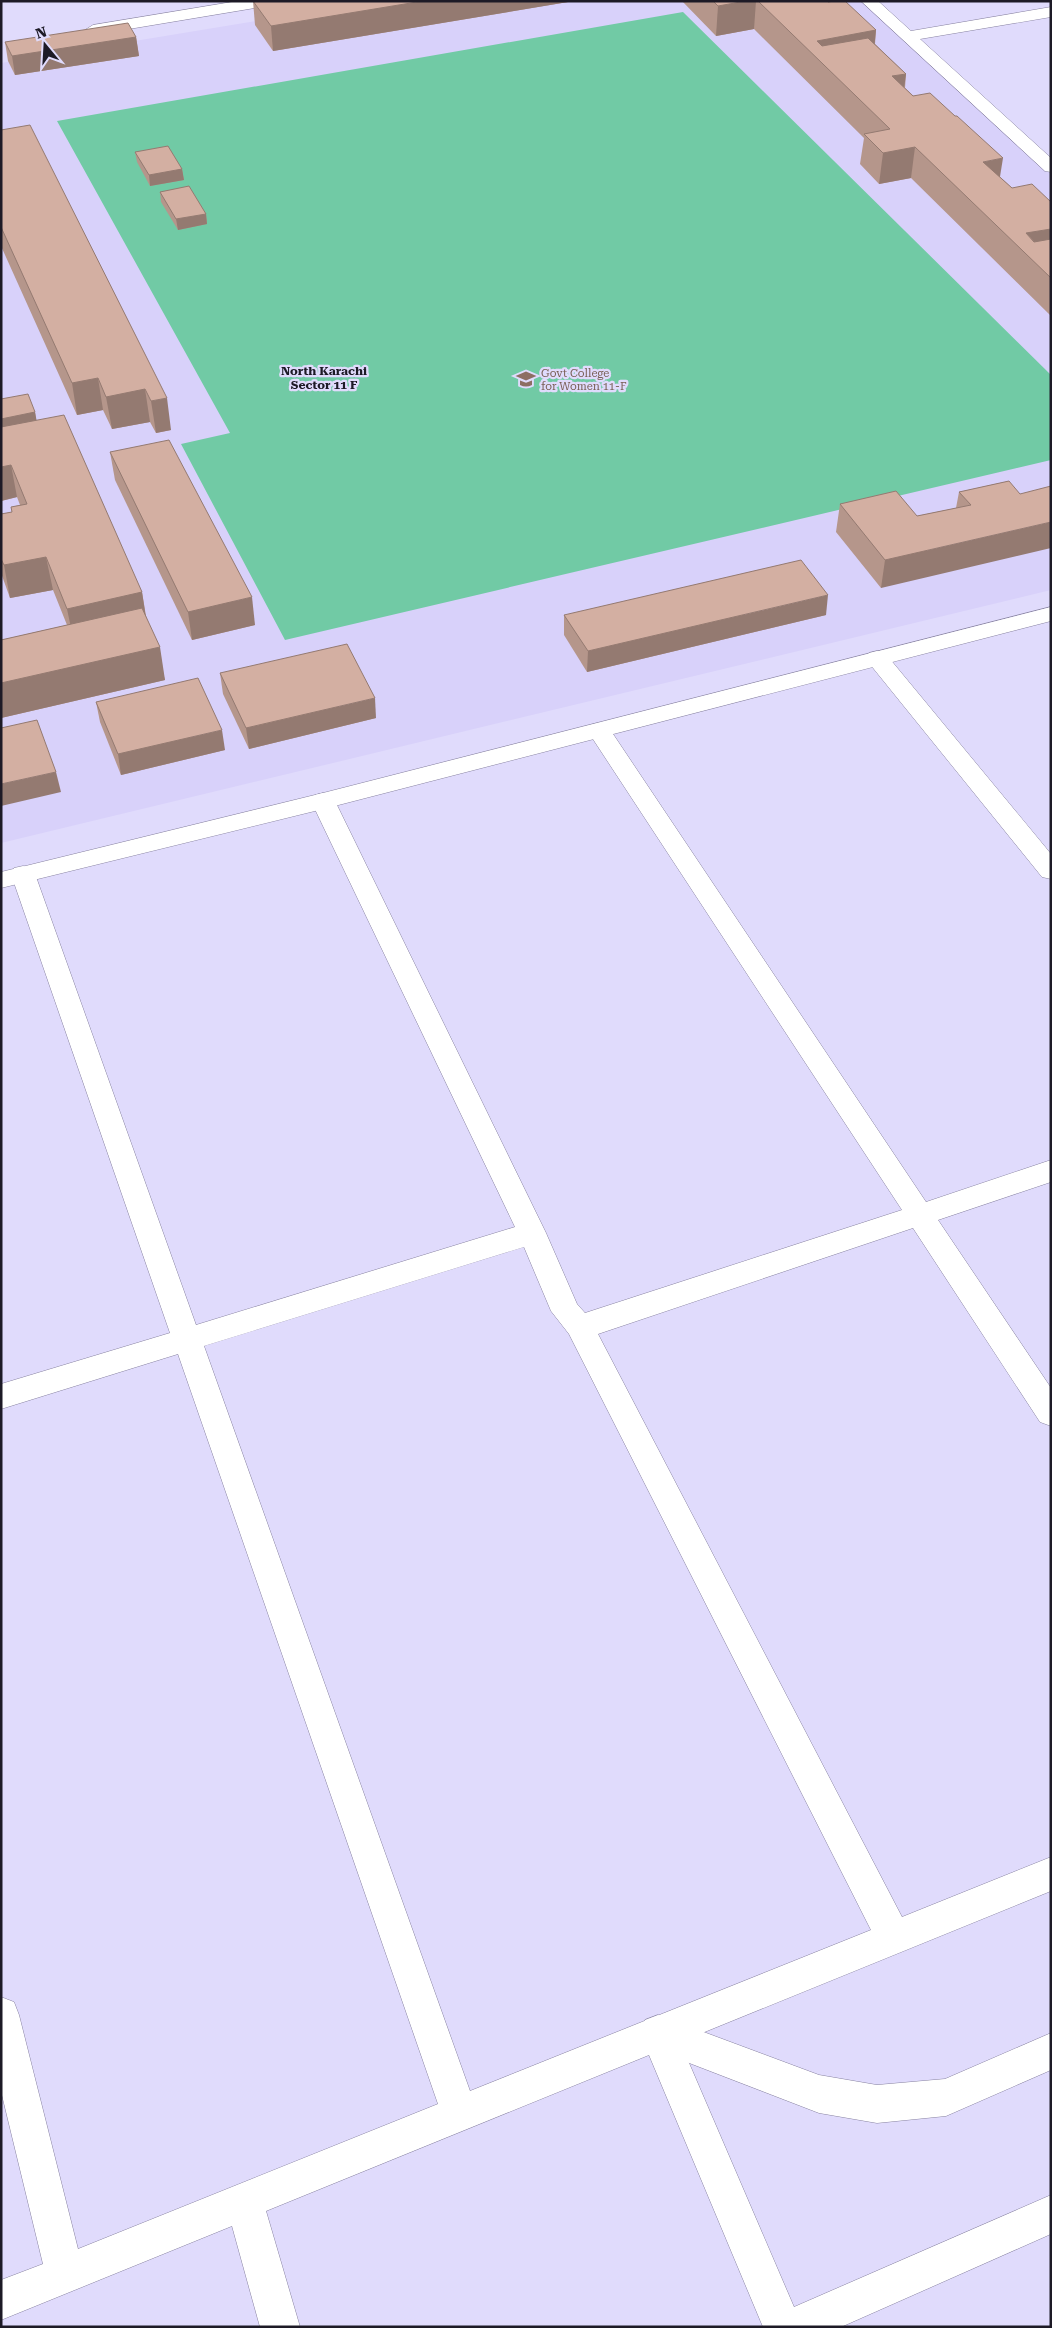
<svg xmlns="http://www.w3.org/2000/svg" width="1052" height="2328" viewBox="0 0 1052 2328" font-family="'Roboto Serif',serif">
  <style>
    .built { fill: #d8d1fa }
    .green { fill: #71caa5 }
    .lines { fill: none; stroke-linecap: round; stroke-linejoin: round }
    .lane-casing { stroke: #8883a1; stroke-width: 1 }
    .street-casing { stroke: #8883a1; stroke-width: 1 }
    .secondary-casing { stroke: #8883a1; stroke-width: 1 }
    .lane { fill: #fff; fill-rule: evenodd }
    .street { fill: #fff; fill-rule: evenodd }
    .secondary { fill: #fff; fill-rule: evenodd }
    .wall { fill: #b5968b }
    .shaded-wall { fill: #947a71 }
    .building { fill: #d3afa2; stroke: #947a71 }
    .labels { text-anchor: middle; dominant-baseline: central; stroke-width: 4.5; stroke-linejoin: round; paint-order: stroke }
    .far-education-label { font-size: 11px; fill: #785e54; stroke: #e0dbfc; text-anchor: start }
    .far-neighbourhood-label { font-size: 12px; font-weight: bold; fill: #1d1a26; stroke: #e0dbfc }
  </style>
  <rect width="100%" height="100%" fill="#e0dbfc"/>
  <polygon class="built" points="378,1 869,1 1051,168 1051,590 1,843 1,63"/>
  <polygon class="green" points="683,12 1051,375 1051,460 285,640 181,444 230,433 57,121"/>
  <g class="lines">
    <g class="lane-casing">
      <polygon id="lane" points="658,2015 819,2075 877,2085 945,2079 1051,2033 1051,2070 946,2116 877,2123 819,2113 645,2046 640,2033 645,2020"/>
    </g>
    <g class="street-casing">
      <g id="street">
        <polygon points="238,1 275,1 267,6 93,35 85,30 93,25"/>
        <polygon points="861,1 878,1 911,31 1051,7 1051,17 920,39 1051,158 1051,172 1045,171"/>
        <polygon points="877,651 885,653 1051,854 1051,879 1042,877 869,663 866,658 869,653"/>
        <path d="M599 723 607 725 926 1202 1051 1160V1182L938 1220 1051 1388V1426L1040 1422 913 1228 598 1334 902 1917 1051 1857V1891L680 2042 794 2307 1051 2195V2234L841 2327H763L649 2055 266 2211 300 2327H260L232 2226 1 2320V2280L43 2264 1 2091V1997L14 2002 19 2015 78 2249 438 2104 178 1354 1 1409V1384L170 1333 11 874 14 868 23 866 32 868 35 874 196 1325 515 1227 311 801 315 795 323 793 331 795 335 801 546 1233 577 1304 585 1313 902 1210 587 730 591 725ZM524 1247 551 1311 569 1334 871 1930 470 2091 204 1346Z"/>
      </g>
    </g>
    <g class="secondary-casing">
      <polygon id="secondary" points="1051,607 1051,621 323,809 1,888 1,872 323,793"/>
    </g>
    <use href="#lane" class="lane"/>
    <use href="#street" class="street"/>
    <use href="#secondary" class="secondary"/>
  </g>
  <g class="wall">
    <polygon points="253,1 574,1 273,51 255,25"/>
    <polygon points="682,1 827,1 876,30 875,44 906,74 905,88 1012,188 1051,202 1051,316 911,178 879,184 860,164 864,138 754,29 716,36"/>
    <polygon points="136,37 139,56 15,75 8,61 5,42"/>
    <polygon points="1,130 171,430 156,433 150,422 112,429 103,410 77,415 1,246"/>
    <polygon points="135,152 182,169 184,180 150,186 137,162"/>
    <polygon points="160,192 206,214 207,224 178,230 161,202"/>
    <polygon points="1,399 35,412 36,420 142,592 146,616 165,680 1,718 1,640 67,625 53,590 10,598 1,573 1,514 12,512 11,507 20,505 17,497 1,501"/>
    <polygon points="110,452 255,625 192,640 115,480"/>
    <polygon points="1009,481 881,588 836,532 840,504 917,516 956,508 959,492"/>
    <polygon points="564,615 826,615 587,672 564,635"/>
    <polygon points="220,673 376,718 249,749 223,694"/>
    <polygon points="96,702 225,750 121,775 100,722"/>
  </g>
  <g class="shaded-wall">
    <polygon points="423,1 574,1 273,51 271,26"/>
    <polygon points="746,1 756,1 754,29 716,36 718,6"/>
    <polygon points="876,30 873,60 827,68 817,41"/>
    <polygon points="136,37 139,56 15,75 12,56"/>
    <polygon points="906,74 902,104 892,76"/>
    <polygon points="915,147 911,178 879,184 883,153"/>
    <polygon points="1003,158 998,189 983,162"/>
    <polygon points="182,169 184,180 150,186 149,175"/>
    <polygon points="206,214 207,224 178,230 176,219"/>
    <polygon points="1051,229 1051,259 1026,233"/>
    <polygon points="98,378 103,410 77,415 72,383"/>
    <polygon points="145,389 150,422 112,429 106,397"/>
    <polygon points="167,398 171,430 156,433 151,401"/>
    <polygon points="35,412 41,444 1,452 1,419"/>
    <polygon points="11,465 17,497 1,501 1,467"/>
    <polygon points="1051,522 1051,548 881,588 885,560"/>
    <polygon points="46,557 53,590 10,598 4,565"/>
    <polygon points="142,592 147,625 74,642 67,609"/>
    <polygon points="828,595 826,615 587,672 588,651"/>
    <polygon points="252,597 255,625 192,640 188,612"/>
    <polygon points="160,647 165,680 1,718 1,683"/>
    <polygon points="375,698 376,718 249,749 246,728"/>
    <polygon points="222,730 225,750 121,775 118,754"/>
    <polygon points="56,772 61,792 1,806 1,784"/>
  </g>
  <g class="building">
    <polygon points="253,1 423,1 271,26"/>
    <polygon points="713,1 746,1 718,6"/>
    <polygon points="758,1 827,1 828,2 834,1 845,1 876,30 817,41 822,46 868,38 906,74 892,76 913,96 930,93 955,116 957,116 1003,158 983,162 1012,188 1032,184 1051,202 1051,229 1026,233 1034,242 1051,239 1051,278 915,147 883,153 864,134 890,129"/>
    <polygon points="128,23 136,37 12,56 5,42"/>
    <polygon points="30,125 167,398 151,401 145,389 106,397 98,378 72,383 1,227 1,130"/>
    <polygon points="168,146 182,169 149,175 135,152"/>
    <polygon points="189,186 206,214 176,219 160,192"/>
    <polygon points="28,394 35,412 1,419 1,399"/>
    <polygon points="64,415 142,592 67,609 46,557 4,565 1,559 1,514 12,512 11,507 27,504 11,465 1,467 1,427"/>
    <polygon points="169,440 252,597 188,612 110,452"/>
    <polygon points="1009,481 1020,494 1051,486 1051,522 885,560 840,504 896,491 917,516 971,505 959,492"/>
    <polygon points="801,560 828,595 588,651 564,615"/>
    <polygon points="142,608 160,647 1,683 1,640"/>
    <polygon points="347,644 375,698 246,728 220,673"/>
    <polygon points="198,678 222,730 118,754 96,702"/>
    <polygon points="37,720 56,772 1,784 1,728"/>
  </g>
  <defs>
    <g id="university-bare" transform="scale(1.5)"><path d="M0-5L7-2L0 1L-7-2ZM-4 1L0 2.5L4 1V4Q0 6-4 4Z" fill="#8d6e63" stroke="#e0dbfc" stroke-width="2.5" paint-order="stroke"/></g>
  </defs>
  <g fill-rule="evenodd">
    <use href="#university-bare" x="526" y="379"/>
  </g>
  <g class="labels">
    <g class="far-education-label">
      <text x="541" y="373">Govt College<tspan x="541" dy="13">for Women 11-F</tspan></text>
    </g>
    <g class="far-neighbourhood-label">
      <text x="324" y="371">North Karachi<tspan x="324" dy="14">Sector 11 F</tspan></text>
    </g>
  </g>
  <rect width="1052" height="2328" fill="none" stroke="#1d1a26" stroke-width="5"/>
  <g transform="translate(45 45) rotate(342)" stroke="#e0dbfc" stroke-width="4" paint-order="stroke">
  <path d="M0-4L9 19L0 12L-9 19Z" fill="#1d1a26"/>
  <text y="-8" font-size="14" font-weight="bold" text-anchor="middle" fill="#1d1a26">N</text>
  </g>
</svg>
